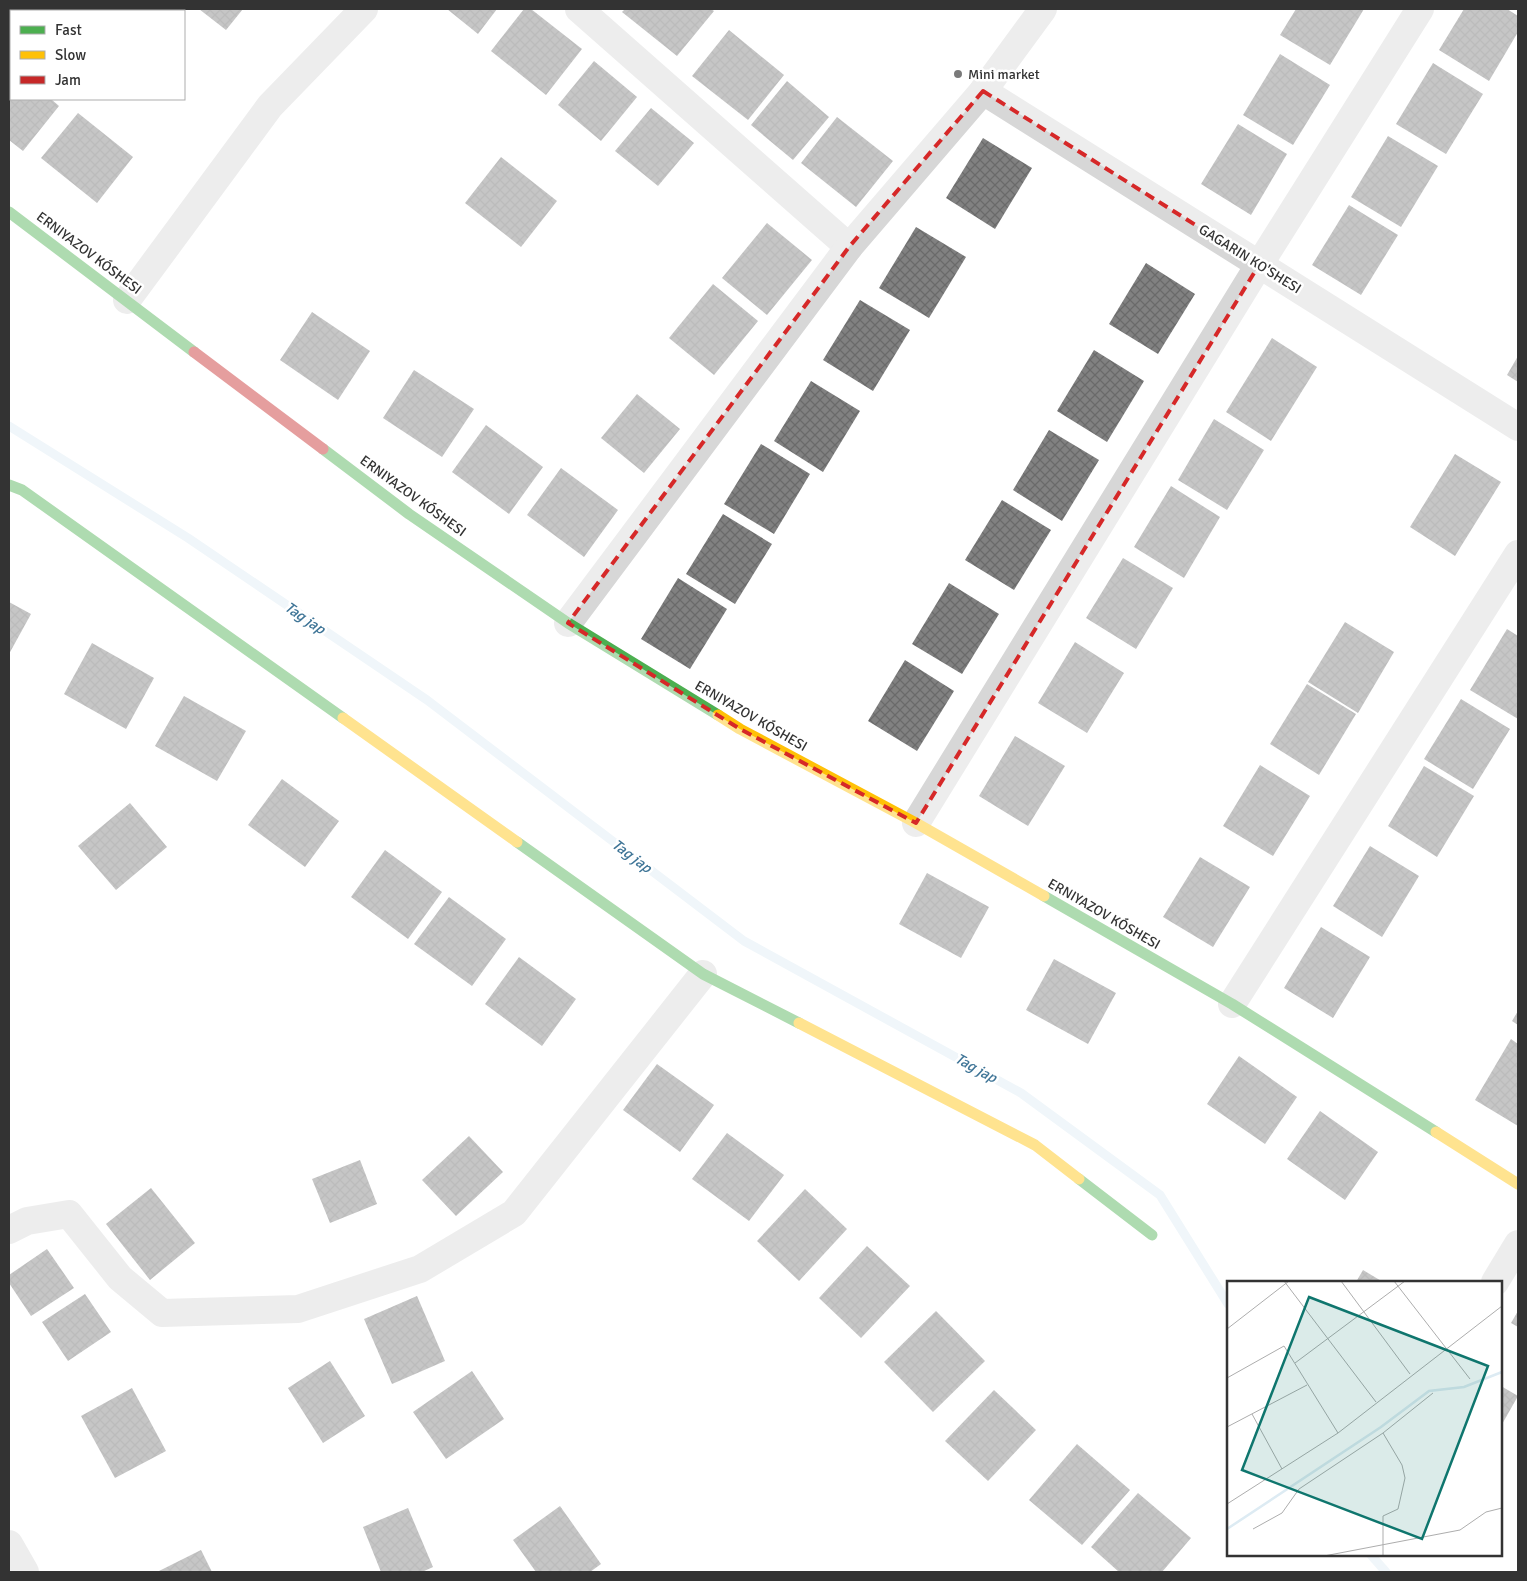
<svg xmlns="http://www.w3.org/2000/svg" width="1527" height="1581" viewBox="0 0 1527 1581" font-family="Signika,sans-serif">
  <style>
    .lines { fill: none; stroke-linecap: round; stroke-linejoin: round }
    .stream { stroke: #ddebf3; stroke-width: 9 }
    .building { fill: url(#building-cross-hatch) }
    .street { stroke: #d7d7d7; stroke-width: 28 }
    .fast { stroke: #4caf50; stroke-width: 11 }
    .slow { stroke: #ffc107; stroke-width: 11 }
    .jam { stroke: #c62828; stroke-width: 11 }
    .marked { fill: none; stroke: #d62828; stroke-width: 4; stroke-dasharray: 10 6; stroke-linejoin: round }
    .poi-dot { fill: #7a7a7a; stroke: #fff; stroke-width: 2 }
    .labels { text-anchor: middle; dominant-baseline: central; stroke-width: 5; stroke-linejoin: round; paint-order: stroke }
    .poi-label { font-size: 14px; fill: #333; stroke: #fff; text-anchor: start }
    .street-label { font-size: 14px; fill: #333; stroke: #fff }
    .water-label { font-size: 15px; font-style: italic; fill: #3f7597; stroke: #fff }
    .inset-river { fill: none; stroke: #ddebf3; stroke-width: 2.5 }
    .inset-road { fill: none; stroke: #adadad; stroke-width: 1 }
    .view { fill: #0f766e; fill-opacity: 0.15; stroke: #0f766e; stroke-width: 2.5 }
    .inset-edge { fill: none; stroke: #333; stroke-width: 2.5 }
  </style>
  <defs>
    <pattern id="building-cross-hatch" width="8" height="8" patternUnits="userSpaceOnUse" patternTransform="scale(1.25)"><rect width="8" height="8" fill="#818181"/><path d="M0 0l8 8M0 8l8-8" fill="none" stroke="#6a6a6a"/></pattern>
  </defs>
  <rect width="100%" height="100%" fill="#fff"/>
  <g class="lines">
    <g class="stream">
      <polyline points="9,426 188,538 427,700 744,941 1021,1093 1160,1195 1228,1304"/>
      <polyline points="1371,1555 1386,1572"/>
    </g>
  </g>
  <g class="building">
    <polygon points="199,9 243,9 226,30"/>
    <polygon points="447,9 497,9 478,34"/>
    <polygon points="524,9 531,9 582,49 546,95 491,51"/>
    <polygon points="625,9 711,9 714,11 677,56 622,12"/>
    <polygon points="1296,9 1364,9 1330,65 1280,35"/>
    <polygon points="1464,9 1507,9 1518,16 1518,32 1489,81 1439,50"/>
    <polygon points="729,30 784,75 748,120 692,76"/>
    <polygon points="1280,54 1330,85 1293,145 1243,115"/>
    <polygon points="594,61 637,97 601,141 558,105"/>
    <polygon points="1433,63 1483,94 1446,154 1396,124"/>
    <polygon points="9,65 11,67 11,99 51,99 59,106 23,151 9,140"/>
    <polygon points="787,81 829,117 793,160 751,125"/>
    <polygon points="651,108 694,143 658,186 615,151"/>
    <polygon points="78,113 133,157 97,203 41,158"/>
    <polygon points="837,117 893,161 856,207 801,163"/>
    <polygon points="1238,124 1287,154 1251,215 1201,184"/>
    <polygon points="1388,136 1438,166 1401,227 1351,197"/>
    <polygon points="983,138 1032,168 995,229 946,198"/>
    <polygon points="501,157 557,201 521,247 465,203"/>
    <polygon points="1349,205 1398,235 1361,295 1312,265"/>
    <polygon points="767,223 812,260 767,315 722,278"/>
    <polygon points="916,227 966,257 929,318 879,288"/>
    <polygon points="1146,263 1195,294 1158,354 1109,324"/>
    <polygon points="713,284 758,321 714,375 669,338"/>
    <polygon points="860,300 910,330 873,391 823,360"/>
    <polygon points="312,312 370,351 338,400 280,360"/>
    <polygon points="1272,338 1317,367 1271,441 1226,412"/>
    <polygon points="1094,350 1144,381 1107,442 1057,411"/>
    <polygon points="1518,356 1518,382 1507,375"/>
    <polygon points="414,370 474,409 442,457 383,418"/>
    <polygon points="811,381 860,411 823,472 774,441"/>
    <polygon points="637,394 680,429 644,473 601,438"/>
    <polygon points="1214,419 1264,450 1227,510 1178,480"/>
    <polygon points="486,425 543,467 509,514 452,472"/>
    <polygon points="1049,430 1099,460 1062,521 1013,490"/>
    <polygon points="761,444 810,474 774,534 724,504"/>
    <polygon points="1455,454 1501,482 1455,556 1410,527"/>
    <polygon points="561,468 618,510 584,557 527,515"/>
    <polygon points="1171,486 1220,517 1184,578 1134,547"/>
    <polygon points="1002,500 1051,530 1014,590 965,560"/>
    <polygon points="723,514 772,544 735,604 686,574"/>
    <polygon points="1123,558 1173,588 1136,649 1086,618"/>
    <polygon points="678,578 727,609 690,669 641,639"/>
    <polygon points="949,583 999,614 962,674 912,644"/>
    <polygon points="9,602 31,614 9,654"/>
    <polygon points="1345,622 1394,652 1358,713 1308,682"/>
    <polygon points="1507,629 1518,636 1518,719 1470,690"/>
    <polygon points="1075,642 1124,673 1087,733 1038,703"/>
    <polygon points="92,643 154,678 126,729 64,694"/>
    <polygon points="905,660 954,691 917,751 868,721"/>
    <polygon points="1307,684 1356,714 1319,775 1270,744"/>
    <polygon points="184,696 246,731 217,781 155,746"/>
    <polygon points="1461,699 1510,729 1473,789 1424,759"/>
    <polygon points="1015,736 1065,766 1028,826 979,796"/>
    <polygon points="1260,765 1310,796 1273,856 1223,826"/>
    <polygon points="1424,766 1474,796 1437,857 1388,826"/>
    <polygon points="282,779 339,821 305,867 248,825"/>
    <polygon points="130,803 167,847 116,890 78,846"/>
    <polygon points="1370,846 1419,876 1382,937 1333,906"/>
    <polygon points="385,850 442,892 408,939 351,897"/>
    <polygon points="1200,857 1250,887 1213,947 1163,917"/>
    <polygon points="927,873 989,907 961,958 899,924"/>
    <polygon points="449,897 506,939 472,986 414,944"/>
    <polygon points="1321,927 1370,957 1333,1018 1284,988"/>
    <polygon points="519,957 576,999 542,1046 485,1004"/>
    <polygon points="1054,959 1116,993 1088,1044 1026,1010"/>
    <polygon points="1518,1011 1518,1025 1512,1021"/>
    <polygon points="1511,1039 1518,1044 1518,1126 1475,1100"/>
    <polygon points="1239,1056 1297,1097 1265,1144 1207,1104"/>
    <polygon points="657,1064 714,1105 680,1152 623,1110"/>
    <polygon points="1320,1111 1378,1152 1345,1200 1287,1159"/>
    <polygon points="727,1133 784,1175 749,1221 692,1179"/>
    <polygon points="469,1136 503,1172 456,1216 422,1180"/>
    <polygon points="360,1160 377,1204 330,1223 312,1179"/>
    <polygon points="151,1188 195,1243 150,1280 106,1224"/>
    <polygon points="805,1189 847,1229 799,1281 757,1241"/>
    <polygon points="867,1246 910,1286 861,1338 819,1298"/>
    <polygon points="47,1249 74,1288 31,1316 9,1283 9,1275"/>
    <polygon points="1363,1270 1383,1282 1356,1282"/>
    <polygon points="85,1294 111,1332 68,1361 42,1322"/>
    <polygon points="417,1296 445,1361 392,1384 364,1319"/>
    <polygon points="936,1311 985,1361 933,1412 884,1362"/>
    <polygon points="1518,1311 1518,1327 1511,1323"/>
    <polygon points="330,1361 365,1416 323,1443 288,1388"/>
    <polygon points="472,1371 504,1419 446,1459 413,1412"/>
    <polygon points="1501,1386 1518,1396 1501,1426"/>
    <polygon points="132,1388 166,1451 115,1478 81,1416"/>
    <polygon points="994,1390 1036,1430 988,1481 945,1441"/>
    <polygon points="1077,1444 1130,1490 1082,1545 1029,1500"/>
    <polygon points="1138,1493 1191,1538 1162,1572 1119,1572 1091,1547"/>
    <polygon points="560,1506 601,1564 590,1572 536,1572 513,1540"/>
    <polygon points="408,1508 433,1567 422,1572 381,1572 363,1527"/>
    <polygon points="201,1550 212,1572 157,1572"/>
  </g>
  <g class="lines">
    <g class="street">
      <polyline points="579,9 849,247"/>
      <polyline points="983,91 1518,427"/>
      <polyline points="127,300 270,106 364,9"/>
      <polyline points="568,623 849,247 983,91 1043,9"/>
      <polyline points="916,823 1259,265 1420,9"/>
      <polyline points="1232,1004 1518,554"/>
      <polyline points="9,1230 27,1221 69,1214 120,1278 162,1313 298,1309 420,1269 514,1213 703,974"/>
      <polyline points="1495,1282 1518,1244"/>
      <polyline points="9,1544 25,1572"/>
    </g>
    <g class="fast">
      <polyline points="9,212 194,352"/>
      <polyline points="323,449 409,514 568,623 718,715"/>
      <polyline points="9,485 22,490 343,718"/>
      <polyline points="517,842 703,974 799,1023"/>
      <polyline points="1044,896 1232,1004 1436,1132"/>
      <polyline points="1079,1179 1152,1235"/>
    </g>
    <g class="slow">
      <polyline points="718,715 740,729 916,823 1044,896"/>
      <polyline points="343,718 517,842"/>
      <polyline points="799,1023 1035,1145 1079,1179"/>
      <polyline points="1436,1132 1518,1184"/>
    </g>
    <polyline class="jam" points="194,352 323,449"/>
  </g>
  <path d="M0 0H1527V1581H0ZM983 91 1259 265 916 823 740 729 568 623 849 247Z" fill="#fff" fill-opacity=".55" fill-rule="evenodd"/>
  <path class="marked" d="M983 91 1259 265 916 823 740 729 568 623 849 247Z"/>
  <circle class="poi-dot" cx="958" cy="74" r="5"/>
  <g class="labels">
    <g class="poi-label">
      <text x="968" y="74">Mini market</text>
    </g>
    <g class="street-label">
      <text transform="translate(89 253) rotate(37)">ERNIYAZOV KÓSHESI</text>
      <text transform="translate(1250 259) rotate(32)">GAGARIN KO'SHESI</text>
      <text transform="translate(413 496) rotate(36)">ERNIYAZOV KÓSHESI</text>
      <text transform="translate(751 716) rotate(30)">ERNIYAZOV KÓSHESI</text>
      <text transform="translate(1104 914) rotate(30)">ERNIYAZOV KÓSHESI</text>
    </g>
    <g class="water-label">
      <text transform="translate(305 618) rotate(34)">Tag jap</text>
      <text transform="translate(632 856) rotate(37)">Tag jap</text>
      <text transform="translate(976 1068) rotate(29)">Tag jap</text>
    </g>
  </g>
  <g transform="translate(1227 1281)">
    <rect width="275" height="275" fill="#fff"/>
    <path class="inset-river" d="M0 248 154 146 202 110 237 106 275 91"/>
    <path class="inset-road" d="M57 0 149 121M114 0 183 93M167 0 243 98M0 48 62 0M68 82 178 0M0 97 57 65 111 152M25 133 55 188M0 146 80 104M0 223 111 152 275 25M26 248 55 232 72 208 156 152 206 112M97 275 233 249 259 231 275 227M156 275V235L171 228 178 197 175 184 156 152"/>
    <path class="view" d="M82 16 261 85 195 258 15 189Z"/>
    <rect width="275" height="275" class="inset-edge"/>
  </g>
  <rect width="1527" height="1581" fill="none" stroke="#333333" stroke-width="20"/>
  <rect x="10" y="10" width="175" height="90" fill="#ffffff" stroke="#adadad"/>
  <rect x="20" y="26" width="25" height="8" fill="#4caf50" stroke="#adadad"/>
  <text x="55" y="35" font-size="15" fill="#333333">Fast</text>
  <rect x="20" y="51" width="25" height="8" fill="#ffc107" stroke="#adadad"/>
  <text x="55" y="60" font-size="15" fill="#333333">Slow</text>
  <rect x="20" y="76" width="25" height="8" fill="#c62828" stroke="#adadad"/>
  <text x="55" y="85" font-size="15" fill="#333333">Jam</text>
</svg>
